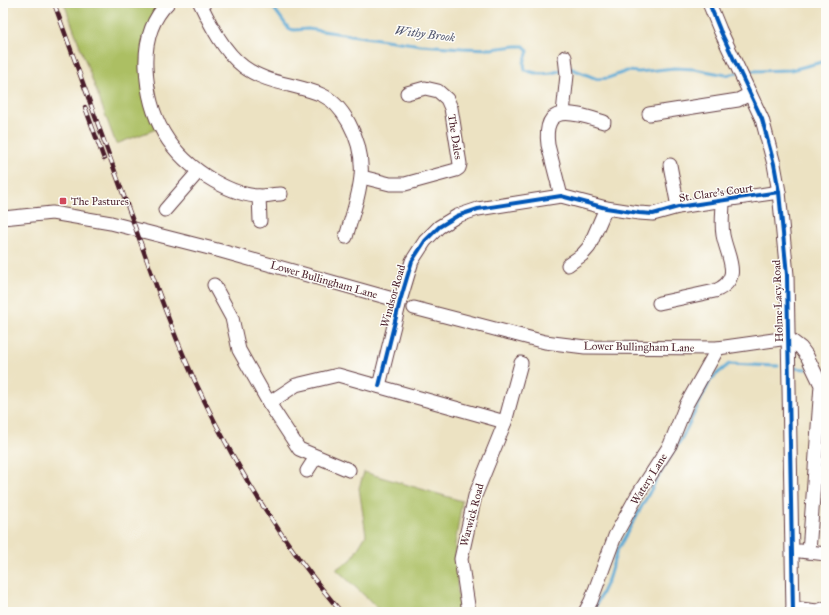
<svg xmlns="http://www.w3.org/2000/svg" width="829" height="615" viewBox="0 0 829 615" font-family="'IM FELL Great Primer',serif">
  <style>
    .green { fill: #acbf63; stroke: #7b6f47 }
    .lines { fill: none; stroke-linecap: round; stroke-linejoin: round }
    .stream { stroke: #5ba9d4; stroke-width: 3 }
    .minor-casing { stroke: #623c42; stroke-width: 15 }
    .minor { stroke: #fff; stroke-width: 13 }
    .rail-casing { stroke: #4a1f2b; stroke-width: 4.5 }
    .rail { stroke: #fdfcf7; stroke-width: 3; stroke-dasharray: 9; stroke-linecap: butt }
    .cycleway-casing { stroke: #fdfcf7; stroke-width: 6 }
    .cycleway { stroke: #0057b8; stroke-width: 4 }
    .poi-dot { fill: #d1495b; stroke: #fdfcf7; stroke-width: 1.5 }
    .labels { text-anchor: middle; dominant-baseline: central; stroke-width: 3; stroke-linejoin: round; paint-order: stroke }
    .street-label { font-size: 11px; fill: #4a1f2b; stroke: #fdfcf7 }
    .poi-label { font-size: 11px; fill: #4a1f2b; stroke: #fdfcf7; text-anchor: start }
    .water-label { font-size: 12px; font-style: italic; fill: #51566f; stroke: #fdfcf7 }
  </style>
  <rect width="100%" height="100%" fill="#fdfcf7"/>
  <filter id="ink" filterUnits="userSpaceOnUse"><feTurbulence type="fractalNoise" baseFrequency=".025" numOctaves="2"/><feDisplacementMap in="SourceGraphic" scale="8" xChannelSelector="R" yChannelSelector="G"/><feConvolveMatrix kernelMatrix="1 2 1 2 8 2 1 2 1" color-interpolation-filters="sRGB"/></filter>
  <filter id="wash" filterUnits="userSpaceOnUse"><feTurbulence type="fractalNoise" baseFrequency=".012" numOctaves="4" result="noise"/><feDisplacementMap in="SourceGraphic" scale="16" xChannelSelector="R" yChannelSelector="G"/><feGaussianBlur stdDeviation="0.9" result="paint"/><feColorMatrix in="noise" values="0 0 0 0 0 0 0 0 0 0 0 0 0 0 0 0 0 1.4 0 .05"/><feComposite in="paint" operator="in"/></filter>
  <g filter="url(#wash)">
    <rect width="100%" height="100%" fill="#ece2c2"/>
    <g class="green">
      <polygon points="64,3 170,3 148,36 159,128 116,144"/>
      <polygon points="364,472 462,501 455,545 459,612 382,612 336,569 351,560 366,535 359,488"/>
    </g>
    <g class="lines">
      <g class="stream">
        <path d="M270 3 289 29 294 30 308 29 421 45 462 48 491 49 516 46H524L528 51 524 63 525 70C539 75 548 75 562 70"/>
        <polyline points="570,68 597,79 608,78 627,71 639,72 674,68 694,69 726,75 737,73"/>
        <polyline points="750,71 791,70 826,61"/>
        <polyline points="794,368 806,369"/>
        <polyline points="823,372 826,373"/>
        <polyline points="593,612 608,580 617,551 657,479 683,436 711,379 729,364 778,366"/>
      </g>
    </g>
  </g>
  <g filter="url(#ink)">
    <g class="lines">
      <g class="minor-casing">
        <g id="minor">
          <path d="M168 3C151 20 145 43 146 67 148 118 169 155 214 181 228 189 244 196 260 196 267 196 274 194 281 194"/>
          <path d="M200 3C211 26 224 52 244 67 267 84 297 84 322 95 333 100 343 112 349 123 372 165 358 195 346 237"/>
          <polyline points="709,3 720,30 762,119 774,164 779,192 787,275 793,612"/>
          <polyline points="563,113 567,75 565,57"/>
          <polyline points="649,114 738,100 750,94"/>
          <polyline points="670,165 678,207"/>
          <polyline points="362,177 390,184 405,184 456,170 459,168 460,164 451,108 447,99 438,91 425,88 407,93"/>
          <polyline points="259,196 260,221"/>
          <path d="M561 196 548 145C542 100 577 114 604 122"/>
          <polyline points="165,210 198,172"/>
          <polyline points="3,218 52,213 111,223 221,251 400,301"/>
          <polyline points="568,265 582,255 589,247 606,208"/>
          <polyline points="214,285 232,318 239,350 269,403"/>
          <path d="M659 303 715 291C744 279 727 257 723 235 721 224 723 212 723 201"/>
          <polyline points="414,308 545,342 585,347 718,348 788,338 801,348 807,356 821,385 809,552"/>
          <polyline points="379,386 400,301 412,261 425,241 439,227 457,216 478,209 561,196 606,208 639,213 653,214 678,207 779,192"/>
          <polyline points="349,470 299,449 269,403 296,385 338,375 505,422 521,363"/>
          <polyline points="307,471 316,457"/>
          <polyline points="800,551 826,554"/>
          <polyline points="793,608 817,611 826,608"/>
          <polyline points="469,612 461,559 475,496 505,422"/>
          <polyline points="585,612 591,601 615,536 637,496 670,445 686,405 718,348"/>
        </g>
      </g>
      <use href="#minor" class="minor"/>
      <g class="rail-casing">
        <g id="rail">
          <path d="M54 3C78 69 102 135 126 202 150 268 172 335 203 398 240 475 286 547 341 612"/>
          <polyline points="85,107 104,159"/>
        </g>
      </g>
      <use href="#rail" class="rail"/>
      <g class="cycleway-casing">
        <g id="cycleway">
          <polyline points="709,3 720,30 762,119 774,164 779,192 787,275 793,612"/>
          <polyline points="379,386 400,301 412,261 425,241 439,227 457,216 478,209 561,196 606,208 639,213 653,214 678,207 779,192"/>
        </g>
      </g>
      <use href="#cycleway" class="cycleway"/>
    </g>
  </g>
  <rect class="poi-dot" x="59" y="197" width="8" height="8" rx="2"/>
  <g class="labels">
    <g class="street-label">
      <text transform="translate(455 137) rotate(81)">The Dales</text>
      <text transform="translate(716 193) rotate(-8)">St. Clare's Court</text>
      <text transform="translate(324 280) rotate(16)">Lower Bullingham Lane</text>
      <text transform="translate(393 296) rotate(-74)">Windsor Road</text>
      <text transform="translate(778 301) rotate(-92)">Holme Lacy Road</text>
      <text transform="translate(639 347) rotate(1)">Lower Bullingham Lane</text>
      <text transform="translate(649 479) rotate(-58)">Watery Lane</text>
      <text transform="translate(472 515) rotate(-75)">Warwick Road</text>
    </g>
    <g class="poi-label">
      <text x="71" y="201">The Pastures</text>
    </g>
    <g class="water-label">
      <text transform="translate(425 34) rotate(7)">Withy Brook</text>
    </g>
  </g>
  <rect width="829" height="615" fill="none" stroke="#fdfcf7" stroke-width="16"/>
</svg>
